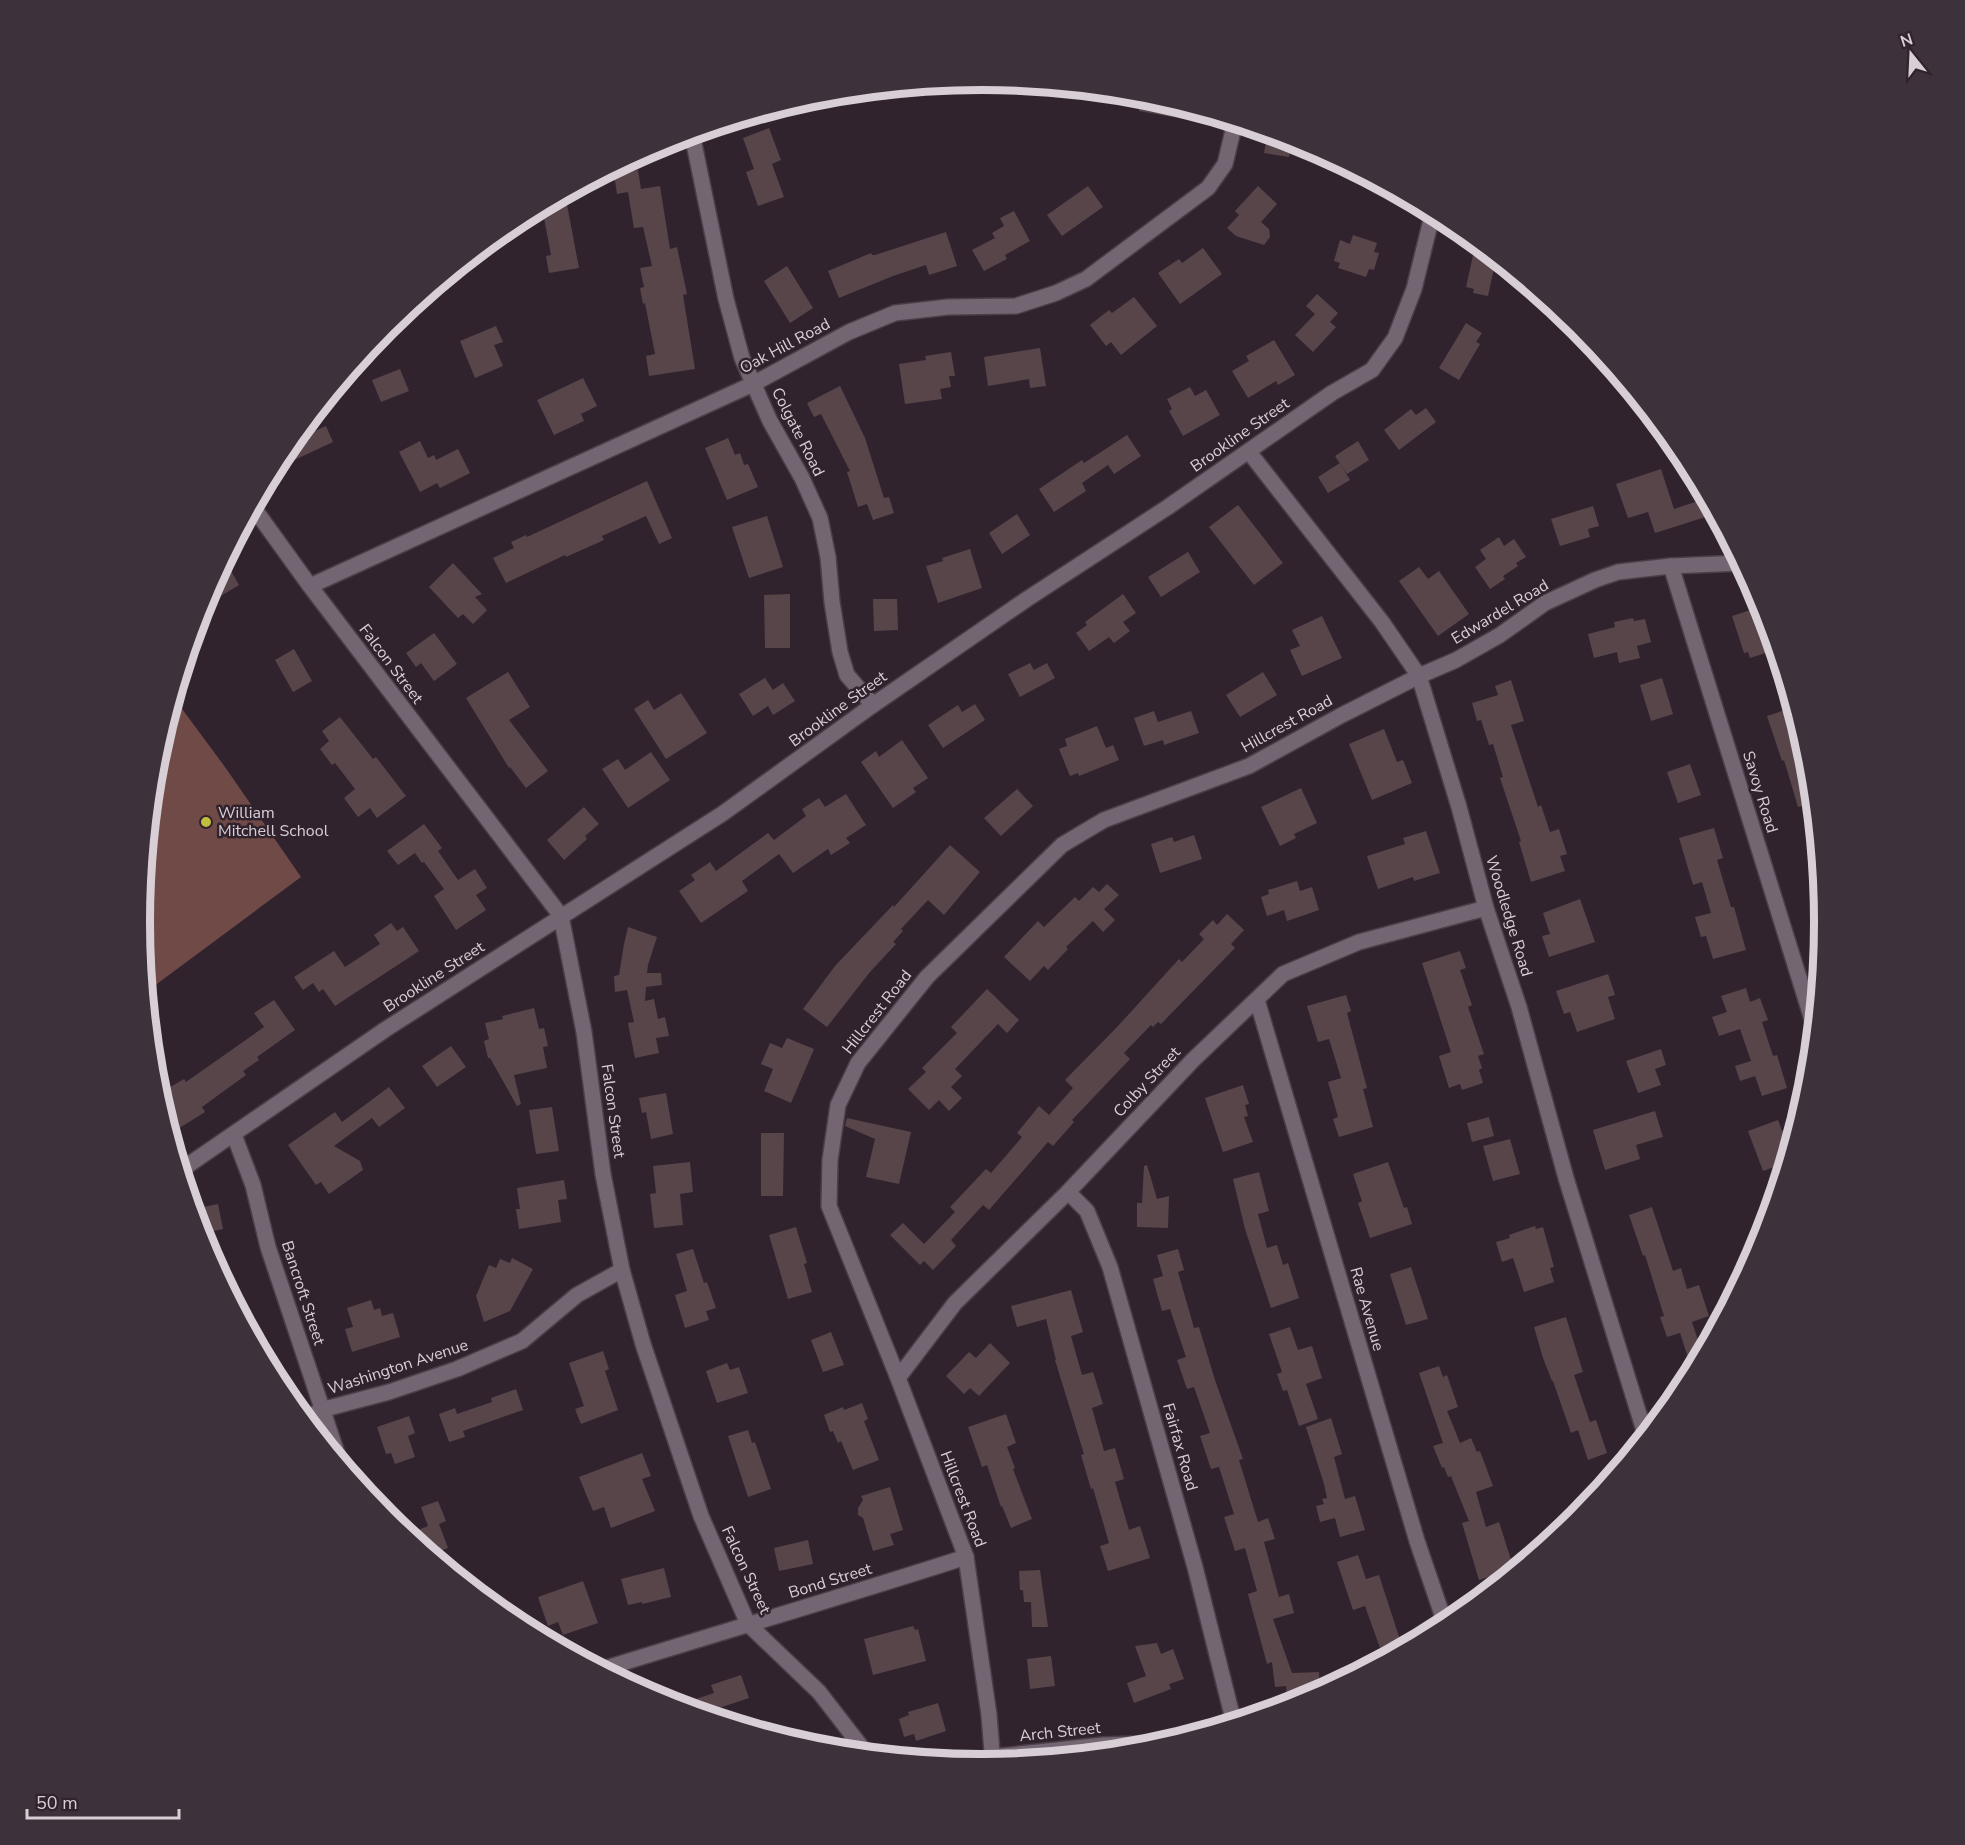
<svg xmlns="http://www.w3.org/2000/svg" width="1965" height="1845" viewBox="0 0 1965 1845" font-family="'Nunito Sans',sans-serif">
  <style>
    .forest { fill: #704a47 }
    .building { fill: #57454a }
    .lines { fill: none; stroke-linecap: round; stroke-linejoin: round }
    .minor-casing { stroke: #4a3f48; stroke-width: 18 }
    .minor { stroke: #746572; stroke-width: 15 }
    .poi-dot { fill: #c2bd3f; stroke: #30232e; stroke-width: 2 }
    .labels { text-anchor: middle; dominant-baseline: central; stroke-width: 5; stroke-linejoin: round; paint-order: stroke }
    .street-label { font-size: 16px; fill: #d8cfd6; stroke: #30232e }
    .poi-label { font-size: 16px; fill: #d8cfd6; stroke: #30232e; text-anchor: start }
    .rim { fill: none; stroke: #d8cfd6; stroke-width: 8 }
  </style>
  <rect width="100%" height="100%" fill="#30232e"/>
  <polygon class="forest" points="174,698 225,767 301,877 146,992 140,922 156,758"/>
  <g class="building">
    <polygon points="1141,95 1192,109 1189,120 1139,111"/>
    <polygon points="769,128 781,160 772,164 784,197 758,206 746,172 754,169 743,138"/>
    <polygon points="1268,132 1292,140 1289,157 1264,153"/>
    <polygon points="638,170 641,189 660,186 670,249 677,247 687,294 683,295 695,369 649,376 646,356 655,354 645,303 643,304 640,288 644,287 640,268 652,266 643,227 634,228 628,192 617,194 614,174"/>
    <polygon points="1088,186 1103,207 1062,236 1047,215"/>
    <polygon points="1258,186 1277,204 1261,222 1269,229 1270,237 1264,245 1236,236 1227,228 1239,215 1235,211"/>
    <polygon points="565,194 579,268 549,273 546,256 551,255 544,218 547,218 545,205"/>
    <polygon points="1014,211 1030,241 1005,255 1007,259 984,271 972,250 995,238 992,233 1004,226 1000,218"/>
    <polygon points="946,232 957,266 929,275 926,265 893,276 839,298 828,271 871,253 872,255 875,255"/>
    <polygon points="1353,235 1377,243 1374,252 1379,253 1374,270 1369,269 1366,277 1338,268 1340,263 1334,261 1340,240 1350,244"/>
    <polygon points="1203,248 1222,274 1180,304 1158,273 1179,259 1182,263"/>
    <polygon points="1474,251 1491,255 1496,259 1488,296 1473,293 1474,289 1466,287"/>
    <polygon points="787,266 813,308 790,323 764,281"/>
    <polygon points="1317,294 1338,313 1330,322 1336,327 1313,352 1295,335 1315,314 1306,306"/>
    <polygon points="1134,297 1157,326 1121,355 1111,342 1106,346 1090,325 1109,310 1112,313"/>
    <polygon points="1466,323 1482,333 1476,342 1480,344 1459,380 1439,368"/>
    <polygon points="496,326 503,342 494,345 503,366 475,378 460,341"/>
    <polygon points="1274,340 1295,375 1278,385 1276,381 1248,398 1232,371 1249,361 1246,356"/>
    <polygon points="1040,348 1046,386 1030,388 1029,379 988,386 984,357"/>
    <polygon points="951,352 955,376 949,376 951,387 940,389 942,399 905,404 899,364 926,360 925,356"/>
    <polygon points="400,369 409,391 381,402 372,380"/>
    <polygon points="583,378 597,406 581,414 584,421 554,435 537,400"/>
    <polygon points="840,386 865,438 884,498 889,497 894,513 873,520 867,504 858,507 847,472 850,471 821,414 814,417 807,403"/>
    <polygon points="1190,387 1195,396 1206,390 1220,415 1183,436 1169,411 1172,409 1167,399"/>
    <polygon points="1426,408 1436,422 1399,450 1384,430 1411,409 1416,415"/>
    <polygon points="326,426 333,442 273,470 282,454 301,430 304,436"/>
    <polygon points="1127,435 1141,456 1114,474 1108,465 1082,483 1086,491 1054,512 1039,489 1082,460 1084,463"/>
    <polygon points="728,438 735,455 740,453 744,465 748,464 758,487 727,500 705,448"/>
    <polygon points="420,441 428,458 434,455 436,460 458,449 470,473 440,488 437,483 420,492 399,452"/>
    <polygon points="1358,441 1369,460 1347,474 1335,456"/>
    <polygon points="1340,463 1350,480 1328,493 1318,477"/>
    <polygon points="1661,469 1674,509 1707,498 1715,514 1655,533 1648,512 1628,518 1616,484"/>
    <polygon points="647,481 672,538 659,544 646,516 602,536 604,540 566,557 565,555 506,583 493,558 514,548 511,542 526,535 527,537"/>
    <polygon points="1238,505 1283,563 1254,585 1209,527"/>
    <polygon points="1593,506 1599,526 1588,529 1590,537 1560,546 1551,519"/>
    <polygon points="1017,514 1030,535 1002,554 989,533"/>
    <polygon points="767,516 783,567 749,578 732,527"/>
    <polygon points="1499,537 1504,546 1514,539 1526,557 1516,563 1518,566 1503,576 1505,579 1490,589 1475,567 1486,559 1480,550"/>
    <polygon points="970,549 982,588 938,603 926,566 943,561 942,558"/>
    <polygon points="1188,552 1200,572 1161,597 1148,577"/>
    <polygon points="225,560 239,585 201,608 204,600"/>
    <polygon points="453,563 482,594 475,597 487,610 473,624 463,614 458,618 429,587"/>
    <polygon points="1419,567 1428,579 1439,571 1469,614 1438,636 1399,581"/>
    <polygon points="790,594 790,648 765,648 764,595"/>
    <polygon points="1123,594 1136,613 1123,622 1130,631 1114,643 1109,637 1089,651 1076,633 1087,625 1085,622"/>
    <polygon points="873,599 897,599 898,630 874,631"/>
    <polygon points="1763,606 1775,650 1750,658 1748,652 1744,653 1732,616"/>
    <polygon points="1322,616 1342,658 1302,676 1290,650 1300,646 1292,630"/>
    <polygon points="1633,618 1634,621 1645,619 1651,642 1637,646 1640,658 1619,663 1617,652 1594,658 1588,634 1615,627 1614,622"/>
    <polygon points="434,633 457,664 434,681 421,663 416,667 406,653"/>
    <polygon points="294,649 312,681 293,692 275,660"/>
    <polygon points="1030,663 1034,670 1047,663 1055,678 1020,697 1008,674"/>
    <polygon points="508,672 530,707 509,720 548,771 526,788 510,767 509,768 466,698"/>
    <polygon points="1263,672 1277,695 1240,717 1226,695"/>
    <polygon points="765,678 773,690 783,683 795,701 773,715 768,706 753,716 739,694"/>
    <polygon points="1662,678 1673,714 1651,721 1640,685"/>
    <polygon points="1511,680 1524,721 1511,725 1538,807 1541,805 1550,832 1559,829 1567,854 1560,856 1565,871 1531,882 1519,842 1521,841 1500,778 1503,777 1493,744 1489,745 1481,720 1477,721 1472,703 1498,695 1495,686"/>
    <polygon points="681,693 707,733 666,759 634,709 648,700 654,710"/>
    <polygon points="975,704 985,720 943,748 928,725 958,705 962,712"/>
    <polygon points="1794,707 1809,758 1814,803 1798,807 1784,760 1782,761 1767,716"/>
    <polygon points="1154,711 1158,722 1191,711 1199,733 1164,745 1163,740 1144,746 1134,718"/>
    <polygon points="340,717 373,759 376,757 406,796 377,818 370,808 358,817 344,798 355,789 335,763 332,765 320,749 329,741 322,731"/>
    <polygon points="1097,726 1106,748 1113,745 1119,760 1079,776 1078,773 1070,776 1059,749 1067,746 1065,739"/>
    <polygon points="1384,729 1397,762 1403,760 1412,783 1372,800 1349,744"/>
    <polygon points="902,740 928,778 913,788 916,792 893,808 861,762 876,751 879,757"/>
    <polygon points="651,752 670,780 628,808 602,769 618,759 625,770"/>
    <polygon points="1690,764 1701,795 1678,803 1667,772"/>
    <polygon points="1301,788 1317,823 1294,834 1296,838 1280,846 1261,807"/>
    <polygon points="1017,789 1033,806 1001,836 984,818"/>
    <polygon points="846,794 866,825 846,838 850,843 831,855 828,849 793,873 779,854 742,881 748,891 701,923 679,891 695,880 691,875 710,862 716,871 768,833 774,840 806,816 802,809 819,798 825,807"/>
    <polygon points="584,807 599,824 585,836 587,839 564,860 547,840"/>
    <polygon points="424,824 442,848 438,851 458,880 475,869 487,888 476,895 486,910 456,930 434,896 444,889 424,862 422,863 415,853 398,865 387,851"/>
    <polygon points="1714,828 1723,858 1717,860 1731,907 1734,907 1746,950 1713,959 1706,936 1701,937 1695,917 1711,913 1702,882 1693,885 1679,838"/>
    <polygon points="1426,831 1440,873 1414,881 1413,877 1378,889 1367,856 1405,844 1403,838"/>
    <polygon points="1194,835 1202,859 1160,873 1151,844 1172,837 1174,842"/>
    <polygon points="950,845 980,872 944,915 928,900 901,929 903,931 893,942 896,944 870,972 827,1027 803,1009 835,966 893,905 894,907"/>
    <polygon points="1297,881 1300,891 1312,887 1319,910 1287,921 1284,910 1267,916 1261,897 1269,894 1268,890"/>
    <polygon points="1107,884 1119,895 1104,909 1115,920 1103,932 1093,921 1066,947 1068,949 1048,970 1044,966 1030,981 1004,957 1038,921 1044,927 1075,897 1079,901 1093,887 1099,892"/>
    <polygon points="1580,899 1595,942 1549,957 1542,936 1550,934 1543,913"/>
    <polygon points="1227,914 1244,930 1231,944 1235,948 1161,1024 1158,1022 1153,1027 1151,1025 1124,1053 1130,1059 1072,1120 1074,1122 1053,1146 1048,1142 989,1210 983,1205 951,1240 956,1246 933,1270 924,1261 920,1265 890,1235 903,1223 924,1244 955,1212 950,1207 986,1169 991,1173 1022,1137 1017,1133 1039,1106 1049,1115 1073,1088 1065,1080 1118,1026 1179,959 1182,962 1204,939 1199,934 1213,920 1217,925"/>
    <polygon points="391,923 397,931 403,927 419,951 335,1006 323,989 319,992 313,983 303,990 294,977 334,951 345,967 380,944 374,935"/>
    <polygon points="628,927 657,937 648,965 647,973 661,973 662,985 646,987 645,1001 654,999 658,1019 665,1017 669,1036 656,1038 659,1053 635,1058 628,1023 634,1022 627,990 615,992 614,976 619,975 624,944"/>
    <polygon points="1460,951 1466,968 1460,970 1472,1005 1468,1007 1484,1054 1478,1056 1482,1068 1479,1070 1483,1083 1462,1090 1460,1084 1449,1088 1439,1056 1451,1052 1422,963"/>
    <polygon points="1608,974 1615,995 1608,997 1615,1019 1577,1032 1570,1012 1564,1014 1556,991"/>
    <polygon points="1746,988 1750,1002 1760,998 1768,1020 1762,1022 1773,1056 1777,1055 1787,1088 1762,1096 1755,1076 1740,1081 1735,1066 1751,1061 1740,1029 1719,1036 1712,1017 1727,1012 1721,996"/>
    <polygon points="987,989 1019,1020 1007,1033 998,1024 955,1069 962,1076 951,1087 962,1098 949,1111 939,1100 929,1110 908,1089 926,1072 922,1068 957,1033 951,1027"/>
    <polygon points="1346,995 1351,1011 1347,1013 1367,1088 1363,1089 1373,1127 1339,1137 1333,1119 1338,1117 1328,1082 1341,1078 1329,1039 1318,1042 1307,1006"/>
    <polygon points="274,1000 295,1030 257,1057 259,1060 243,1071 246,1075 202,1107 205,1112 170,1134 162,1108 172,1101 165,1090 184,1079 186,1082 264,1027 254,1013"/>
    <polygon points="534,1008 539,1029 544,1028 548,1046 543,1047 547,1068 514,1075 521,1104 517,1106 490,1058 488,1058 484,1041 489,1039 485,1023 503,1019 502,1016"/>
    <polygon points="787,1038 814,1049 791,1103 764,1091 773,1069 761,1064 770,1043 782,1048"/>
    <polygon points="451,1046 466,1067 437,1087 422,1066"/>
    <polygon points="1661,1049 1666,1065 1655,1069 1661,1085 1638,1093 1626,1061"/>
    <polygon points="1243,1085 1249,1104 1245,1105 1248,1116 1244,1117 1253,1142 1223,1152 1205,1098"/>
    <polygon points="389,1087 405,1108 379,1127 372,1118 334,1146 360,1161 363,1170 329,1194 321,1182 316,1185 288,1145 335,1112 342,1122"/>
    <polygon points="666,1093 673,1134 651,1139 646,1112 642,1113 639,1098"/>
    <polygon points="552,1107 559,1151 536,1154 529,1110"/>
    <polygon points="1655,1111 1663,1137 1636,1145 1640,1159 1605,1170 1593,1130"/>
    <polygon points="1489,1117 1494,1136 1472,1142 1467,1123"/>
    <polygon points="847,1118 911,1132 899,1184 866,1177 875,1139 845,1126"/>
    <polygon points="1778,1120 1782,1131 1798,1125 1786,1163 1763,1171 1748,1131"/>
    <polygon points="761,1133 784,1133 783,1196 761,1196"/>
    <polygon points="1510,1139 1520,1174 1493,1181 1483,1146"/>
    <polygon points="690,1162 693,1192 680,1194 683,1225 654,1228 650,1194 656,1193 653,1166"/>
    <polygon points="1388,1162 1404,1208 1407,1207 1412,1224 1370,1238 1358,1203 1362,1201 1353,1174"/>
    <polygon points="1147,1165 1157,1199 1169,1196 1168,1228 1137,1227 1137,1203 1142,1203 1144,1166"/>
    <polygon points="1259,1172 1269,1211 1258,1214 1267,1248 1277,1245 1283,1265 1288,1263 1299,1298 1271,1308 1245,1229 1233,1179"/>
    <polygon points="564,1180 567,1199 558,1200 561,1222 519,1229 516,1209 520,1209 517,1188"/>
    <polygon points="218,1204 223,1229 200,1234 193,1209"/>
    <polygon points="1652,1207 1673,1271 1681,1268 1687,1289 1699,1285 1709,1316 1692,1322 1703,1355 1693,1373 1680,1333 1667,1337 1660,1317 1664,1316 1645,1255 1643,1256 1629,1215"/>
    <polygon points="1535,1226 1536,1229 1543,1227 1554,1267 1550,1268 1554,1282 1524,1292 1513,1258 1502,1262 1496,1242 1510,1238 1509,1235"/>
    <polygon points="796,1227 807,1263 804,1264 812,1292 788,1299 769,1235"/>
    <polygon points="693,1249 704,1283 707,1282 716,1308 706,1311 709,1320 685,1328 675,1295 687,1291 676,1254"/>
    <polygon points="1178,1249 1184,1270 1178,1272 1194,1328 1199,1327 1215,1380 1243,1459 1239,1460 1258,1522 1268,1518 1275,1539 1264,1542 1279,1597 1289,1594 1294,1613 1273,1619 1292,1673 1319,1672 1320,1694 1314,1697 1287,1698 1286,1686 1275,1687 1272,1662 1267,1664 1248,1594 1257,1591 1245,1548 1235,1551 1224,1517 1234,1514 1219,1467 1211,1469 1200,1436 1210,1433 1194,1387 1187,1389 1177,1360 1186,1357 1170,1309 1162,1311 1153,1279 1163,1276 1157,1255"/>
    <polygon points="512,1258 533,1269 510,1311 484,1322 476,1296 489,1265 496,1268 500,1259 510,1263"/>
    <polygon points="1411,1267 1428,1319 1406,1325 1390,1274"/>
    <polygon points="1071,1290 1083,1332 1071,1336 1082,1375 1093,1372 1103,1404 1092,1408 1104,1451 1115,1448 1124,1479 1115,1482 1129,1530 1140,1526 1150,1558 1108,1571 1100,1546 1109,1543 1093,1488 1091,1489 1081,1455 1084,1454 1055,1360 1056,1360 1046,1319 1017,1327 1011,1306"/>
    <polygon points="371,1300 374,1310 380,1308 382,1316 393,1313 400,1337 352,1352 345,1329 353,1327 347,1308"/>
    <polygon points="1566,1317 1583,1372 1574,1375 1590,1422 1596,1420 1607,1453 1588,1460 1578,1430 1571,1433 1553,1381 1552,1381 1543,1358 1534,1327"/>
    <polygon points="1290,1327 1298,1350 1312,1346 1322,1378 1306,1384 1318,1419 1299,1426 1287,1390 1283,1391 1277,1374 1282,1372 1269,1334"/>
    <polygon points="831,1332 844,1365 823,1372 811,1340"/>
    <polygon points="990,1343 1010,1363 979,1396 970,1388 964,1394 946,1376 969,1352 976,1358"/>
    <polygon points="603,1351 609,1369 605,1371 618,1410 581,1424 575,1409 584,1406 569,1363"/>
    <polygon points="727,1363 730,1370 739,1367 748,1393 717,1403 706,1371"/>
    <polygon points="1439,1366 1443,1377 1447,1375 1458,1407 1447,1411 1460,1443 1471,1438 1477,1452 1480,1451 1493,1486 1476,1492 1486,1527 1499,1522 1514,1569 1479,1580 1462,1523 1469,1521 1451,1476 1448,1477 1444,1467 1442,1468 1433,1446 1443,1443 1419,1373"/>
    <polygon points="516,1389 523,1410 463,1431 465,1437 449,1442 439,1414 455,1408 457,1414 492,1402 491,1398"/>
    <polygon points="862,1403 868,1419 864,1421 879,1460 853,1470 841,1441 838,1443 833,1431 830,1432 824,1415 843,1407 844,1410"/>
    <polygon points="1006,1414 1016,1443 1007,1447 1015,1468 1013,1469 1032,1519 1011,1528 1002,1506 1001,1507 987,1465 982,1467 968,1427"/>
    <polygon points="409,1416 415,1433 408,1436 415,1457 395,1464 391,1453 386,1454 377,1427"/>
    <polygon points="1331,1418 1342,1454 1334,1457 1345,1499 1355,1496 1365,1530 1340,1537 1335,1518 1320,1522 1316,1506 1324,1504 1322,1499 1327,1498 1324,1484 1306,1427"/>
    <polygon points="748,1430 752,1443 755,1442 771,1489 748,1497 728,1436"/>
    <polygon points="642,1453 651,1476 642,1479 655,1511 611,1528 604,1507 593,1511 579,1477"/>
    <polygon points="890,1487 903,1530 890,1534 894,1545 873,1551 863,1518 858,1515 858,1508 863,1500 861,1496"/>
    <polygon points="438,1501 446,1521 439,1524 448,1548 430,1555 426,1551 418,1530 428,1526 421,1507"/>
    <polygon points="808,1540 813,1564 779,1571 774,1548"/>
    <polygon points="1358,1555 1366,1579 1379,1575 1403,1649 1384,1659 1365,1606 1353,1610 1337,1562"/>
    <polygon points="664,1568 671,1597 642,1604 642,1602 628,1605 621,1579"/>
    <polygon points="1040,1570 1048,1627 1032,1627 1031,1602 1024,1602 1023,1590 1020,1590 1019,1571"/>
    <polygon points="583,1581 598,1623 563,1635 558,1622 548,1626 538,1597"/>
    <polygon points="913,1626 915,1630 918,1629 926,1661 873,1675 864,1639"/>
    <polygon points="1157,1643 1161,1654 1173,1649 1184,1679 1169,1684 1171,1689 1134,1703 1127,1683 1146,1676 1135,1646"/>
    <polygon points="1051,1656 1055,1686 1030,1689 1027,1659"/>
    <polygon points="741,1675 749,1698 713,1710 716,1718 675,1706 714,1693 711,1685"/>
    <polygon points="938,1703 946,1731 916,1741 914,1734 904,1737 899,1719 909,1715 908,1712"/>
  </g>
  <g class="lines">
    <g class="minor-casing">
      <g id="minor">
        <polyline points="692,134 726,299 742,358 770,421 802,478 820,518 828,557 832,602 840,652 847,675 873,705"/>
        <polyline points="1249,452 1382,622 1419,676 1459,807 1486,908 1519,1007 1566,1178 1646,1437"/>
        <polyline points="253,507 310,586 561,916 584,1032 603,1174 622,1270 643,1344 701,1516 748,1624 819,1692 867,1754"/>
        <polyline points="1671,566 1815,1029"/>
        <polyline points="310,586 753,384 849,332 895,313 948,307 1016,306 1056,293 1086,279 1208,188 1225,164 1235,122"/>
        <polyline points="1257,1000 1417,1541 1446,1626"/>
        <polyline points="234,1135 253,1185 268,1247 340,1462"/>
        <polyline points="181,1170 386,1029 722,814 873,705 1027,599 1168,507 1332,393 1372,370 1395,338 1414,289 1433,212"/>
        <polyline points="1068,1192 1087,1211 1110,1267 1195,1567 1234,1723"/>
        <polyline points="898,1378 955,1303 1068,1192 1193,1060 1283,974 1359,942 1486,908"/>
        <polyline points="305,1420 321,1410 389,1392 457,1369 522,1341 577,1295 622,1270"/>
        <path d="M600 1670C722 1632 845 1596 966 1557"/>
        <polyline points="992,1757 1103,1745 1168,1743"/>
        <polyline points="993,1764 989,1715 966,1557 898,1378 829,1206 830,1160 838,1105 858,1063 927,977 1062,845 1104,820 1249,766 1340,716 1419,676 1456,660 1500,635 1545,603 1595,580 1618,572 1671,566 1742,563"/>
      </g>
    </g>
    <use href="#minor" class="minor"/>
  </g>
  <circle class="poi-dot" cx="206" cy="822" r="6"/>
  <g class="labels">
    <g class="street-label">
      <text transform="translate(785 346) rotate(-28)">Oak Hill Road</text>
      <text transform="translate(798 432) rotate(63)">Colgate Road</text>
      <text transform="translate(1240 435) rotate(-35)">Brookline Street</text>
      <text transform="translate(1500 612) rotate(-31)">Edwardel Road</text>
      <text transform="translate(391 664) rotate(53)">Falcon Street</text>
      <text transform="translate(838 709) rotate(-36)">Brookline Street</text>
      <text transform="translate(1287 724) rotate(-29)">Hillcrest Road</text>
      <text transform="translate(1760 792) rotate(73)">Savoy Road</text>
      <text transform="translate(1509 916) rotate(73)">Woodledge Road</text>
      <text transform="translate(434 977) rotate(-33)">Brookline Street</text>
      <text transform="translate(877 1012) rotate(-52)">Hillcrest Road</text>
      <text transform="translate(1147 1082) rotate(-47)">Colby Street</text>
      <text transform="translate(613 1111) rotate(82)">Falcon Street</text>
      <text transform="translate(303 1293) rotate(72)">Bancroft Street</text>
      <text transform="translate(1367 1309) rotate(74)">Rae Avenue</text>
      <text transform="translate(398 1367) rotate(-18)">Washington Avenue</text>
      <text transform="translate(1180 1447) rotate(74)">Fairfax Road</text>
      <text transform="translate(963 1499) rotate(69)">Hillcrest Road</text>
      <text transform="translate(746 1570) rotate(65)">Falcon Street</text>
      <text transform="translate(830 1581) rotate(-17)">Bond Street</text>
      <text transform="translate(1060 1732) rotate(-6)">Arch Street</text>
    </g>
    <g class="poi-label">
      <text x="218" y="813">William<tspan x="218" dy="18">Mitchell School</tspan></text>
    </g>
  </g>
  <path d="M0 0H1965V1845H0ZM150 922a832 832 0 1 1 1664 0a832 832 0 1 1-1664 0Z" fill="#3d313b" fill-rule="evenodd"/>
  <path class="rim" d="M150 922a832 832 0 1 1 1664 0a832 832 0 1 1-1664 0Z"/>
  <g transform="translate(1911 54) rotate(342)" stroke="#30232e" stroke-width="4.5" paint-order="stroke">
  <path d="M0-4.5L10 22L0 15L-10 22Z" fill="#d8cfd6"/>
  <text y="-9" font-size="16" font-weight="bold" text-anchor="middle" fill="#d8cfd6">N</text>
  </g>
  <path d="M27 1809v9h152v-9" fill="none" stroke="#d8cfd6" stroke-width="3"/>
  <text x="36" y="1809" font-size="18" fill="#d8cfd6" stroke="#30232e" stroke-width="4.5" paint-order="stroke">50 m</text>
</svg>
